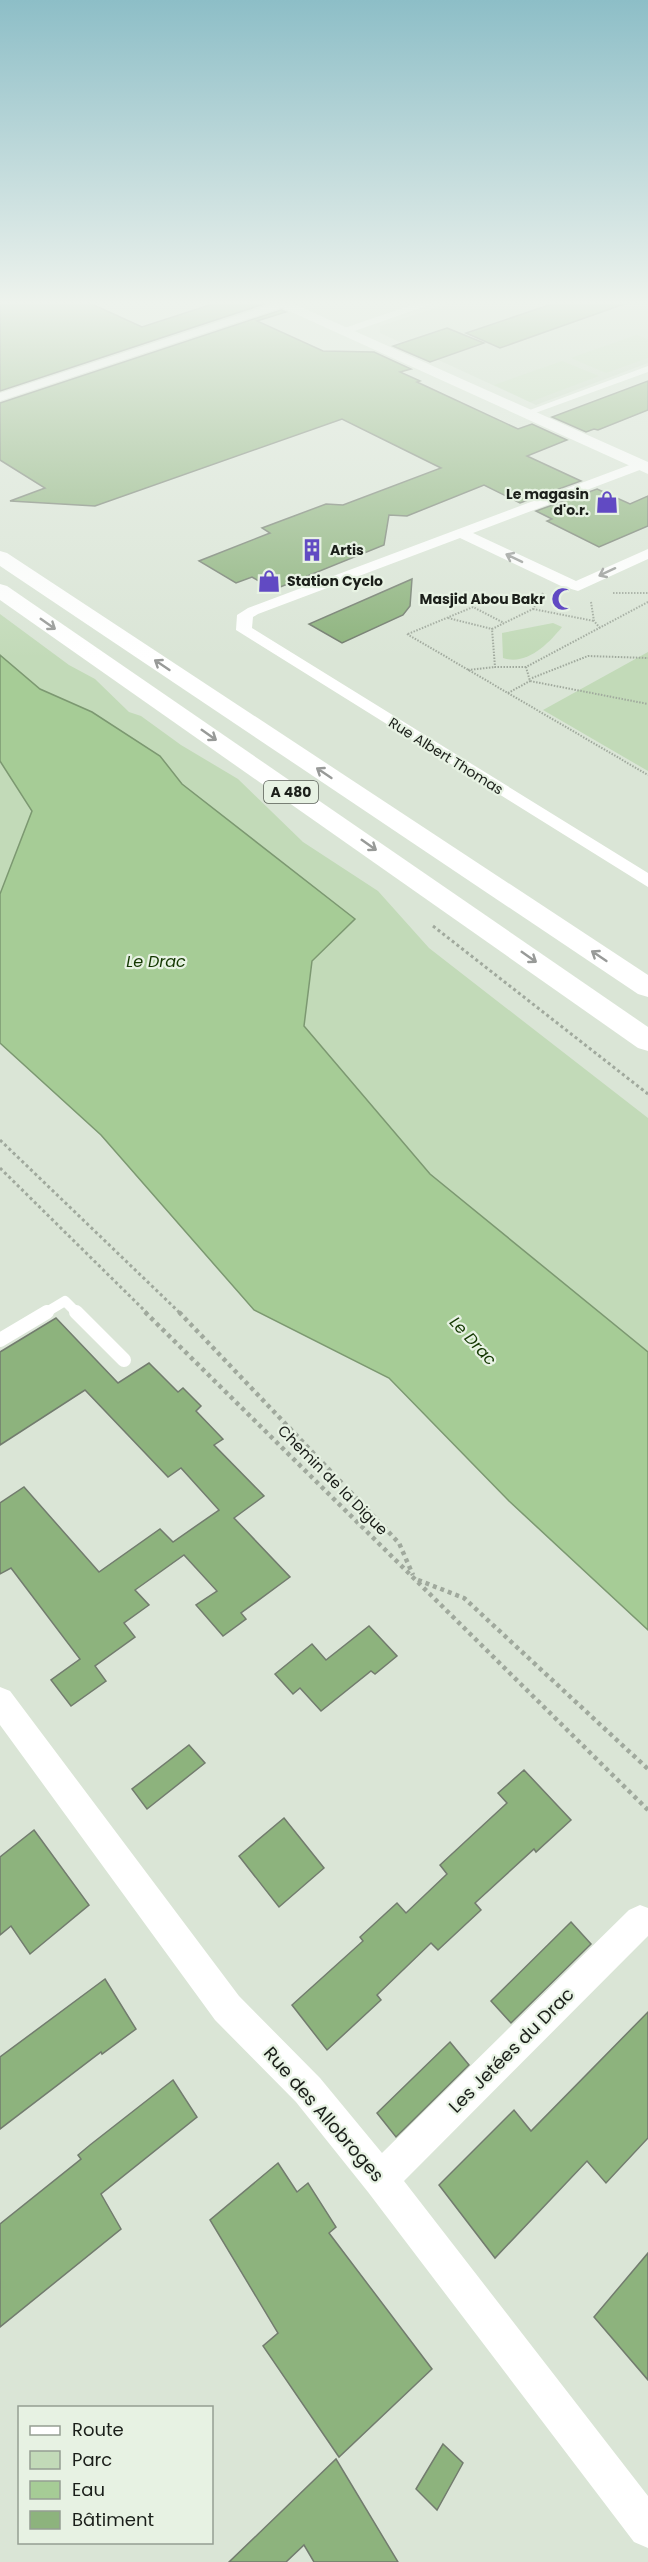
<svg xmlns="http://www.w3.org/2000/svg" width="648" height="2562" viewBox="0 0 648 2562" font-family="Poppins,sans-serif">
  <style>
    .built { fill: #cbdbc5 }
    .green { fill: #c2dab8 }
    .water { fill: #a6cc96; stroke: #7c9871; stroke-width: 1.5 }
    .building { fill: #8db37d; stroke: #727c6e; stroke-width: 1.5 }
    .lines { fill: none; stroke-linecap: round; stroke-linejoin: round }
    .path-far2 { stroke: #a0a99d; stroke-width: 2; stroke-dasharray: 1.5 1.5; stroke-linecap: butt }
    .path-far1 { stroke: #a0a99d; stroke-width: 3; stroke-dasharray: 3 3; stroke-linecap: butt }
    .path { stroke: #a0a99d; stroke-width: 4.5; stroke-dasharray: 4 4; stroke-linecap: butt }
    .service-far1 { stroke: #fff; stroke-width: 10 }
    .service { stroke: #fff; stroke-width: 14 }
    .pedestrian { fill: #fff; fill-rule: evenodd }
    .minor { fill: #fff; fill-rule: evenodd }
    .tertiary { fill: #fff; fill-rule: evenodd }
    .motorway { fill: #fff; fill-rule: evenodd }
    .oneway { stroke: #989a98 }
    .labels { text-anchor: middle; dominant-baseline: central; stroke-width: 4.5; stroke-linejoin: round; paint-order: stroke }
    .far-poi-label { font-size: 14px; font-weight: bold; fill: #1b1f1a; stroke: #e7f2e3; text-anchor: end }
    .far-street-label { font-size: 14px; fill: #1b1f1a; stroke: #e7f2e3 }
    .shield { fill: #e7f2e3; stroke: #585e56; stroke-width: 1.5 }
    .shield-label { font-size: 14px; font-weight: bold; fill: #1b1f1a }
    .street-label { font-size: 15px; fill: #1b1f1a; stroke: #e7f2e3 }
    .water-label { font-size: 16px; font-style: italic; fill: #133700; stroke: #e7f2e3 }
    .near-street-label { font-size: 18px; fill: #1b1f1a; stroke: #e7f2e3 }
  </style>
  <rect width="100%" height="100%" fill="#dae5d6"/>
  <polygon class="built" points="460,300 635,300 648,305 648,363 536,405 380,333 380,326"/>
  <g class="green">
    <polygon points="636,335 648,339 648,358 606,373 571,358"/>
    <polygon points="562,361 599,376 530,402 494,385"/>
    <polygon points="0,614 69,665 95,679 129,712 141,716 181,745 238,779 303,842 378,891 429,948 648,1118 648,1352 430,1174 304,1026 311,961 354,919 182,784 160,756 92,712 40,689 0,655"/>
    <path d="M553 623 562 627C549 643 527 666 503 658L502 633Z"/>
    <polygon points="648,652 648,771 543,710"/>
    <polygon points="0,761 32,811 0,894"/>
  </g>
  <polygon class="water" points="0,655 40,689 92,712 160,756 182,784 355,919 312,961 304,1026 430,1174 648,1352 648,1630 509,1501 389,1378 254,1310 101,1135 0,1043 0,894 32,811 0,761"/>
  <g class="building">
    <polygon points="0,300 83,300 142,327 225,300 263,300 267,303 0,391"/>
    <polygon points="564,300 626,300 627,303 500,348 466,333"/>
    <polygon points="281,310 286,312 257,321 323,351 374,352 411,369 400,372 420,381 417,382 518,429 532,424 567,440 527,456 581,481 520,503 484,485 407,516 389,515 384,545 273,590 252,577 236,583 199,561 270,533 262,528 326,504 343,505 441,468 342,419 95,506 10,501 45,488 0,460 0,403"/>
    <polygon points="447,328 484,343 430,362 393,346"/>
    <polygon points="648,381 648,410 598,430 594,429 586,432 552,417"/>
    <polygon points="597,489 630,504 648,496 648,526 599,547 547,521 552,519 536,511"/>
    <polygon points="412,579 410,606 403,615 342,643 309,624"/>
    <polygon points="56,1318 118,1383 149,1363 178,1392 183,1388 201,1406 196,1411 223,1439 214,1445 264,1496 234,1518 290,1577 241,1613 246,1619 223,1636 196,1605 217,1591 184,1555 135,1590 149,1605 124,1623 135,1637 95,1666 106,1681 71,1706 51,1680 80,1659 11,1568 0,1574 0,1503 24,1487 99,1572 160,1529 173,1542 219,1510 181,1468 168,1477 85,1390 0,1445 0,1352"/>
    <polygon points="369,1626 397,1656 375,1674 371,1671 321,1711 300,1688 293,1694 275,1674 312,1644 326,1660"/>
    <polygon points="189,1745 205,1763 147,1809 132,1789"/>
    <polygon points="524,1770 571,1820 536,1852 534,1849 475,1903 481,1910 438,1950 431,1943 377,1995 381,2000 327,2050 292,2005 363,1941 360,1937 397,1903 406,1913 447,1874 440,1865 507,1803 498,1793"/>
    <polygon points="284,1818 324,1868 279,1907 239,1856"/>
    <polygon points="34,1830 89,1905 30,1954 11,1926 0,1935 0,1857"/>
    <polygon points="571,1922 591,1944 511,2023 491,2001"/>
    <polygon points="105,1979 136,2029 102,2054 101,2052 0,2129 0,2057"/>
    <polygon points="648,2012 648,2138 606,2183 587,2161 495,2258 439,2185 514,2110 531,2131"/>
    <polygon points="450,2042 469,2065 396,2137 377,2113"/>
    <polygon points="173,2080 197,2117 101,2194 121,2229 0,2327 0,2224 81,2159 78,2155 90,2145"/>
    <polygon points="278,2163 297,2192 308,2183 336,2227 329,2233 432,2369 339,2457 263,2346 278,2333 210,2220"/>
    <polygon points="648,2253 648,2380 594,2317"/>
    <polygon points="443,2444 463,2463 437,2510 416,2489"/>
    <polygon points="336,2459 398,2562 314,2562 304,2545 286,2562 229,2562"/>
  </g>
  <g class="lines">
    <g class="path-far2">
      <polyline points="613,593 648,593"/>
      <polyline points="591,602 594,621 600,628"/>
      <polyline points="648,602 526,667 530,681 648,704"/>
      <polyline points="533,609 594,621"/>
      <polyline points="448,618 492,629"/>
      <polyline points="407,634 648,775"/>
      <polyline points="408,634 473,607 504,623"/>
      <polyline points="526,667 495,667 492,629 533,609 543,593"/>
      <polyline points="468,670 495,667"/>
      <polyline points="532,678 588,656 648,658"/>
      <polyline points="508,693 530,681"/>
    </g>
    <g class="path-far1">
      <polyline points="433,926 648,1094"/>
      <polyline points="0,1140 180,1313"/>
      <polyline points="0,1168 147,1313"/>
    </g>
    <g class="path">
      <polyline points="145,1312 648,1810"/>
      <polyline points="179,1312 399,1543 413,1575"/>
      <polyline points="418,1580 464,1598 648,1769"/>
    </g>
    <polyline class="service-far1" points="45,1313 65,1301 77,1313"/>
    <g class="service">
      <polyline points="76,1312 124,1360"/>
      <polyline points="0,1340 47,1312"/>
    </g>
    <polygon class="pedestrian" points="648,366 648,372 527,416 519,414"/>
    <g class="minor">
      <polygon points="426,300 443,300 346,334 336,331"/>
      <polygon points="282,301 288,304 286,306 0,401 0,393"/>
      <polygon points="640,461 645,462 645,468 473,533 576,581 648,549 648,559 578,591 561,586 460,538 258,614 253,617 252,628 648,873 648,887 236,630 237,615 248,608"/>
      <polygon points="0,1687 10,1691 239,1996 320,2078 382,2153 629,1910 640,1905 648,1908 648,1936 404,2181 648,2496 648,2548 634,2542 368,2192 296,2102 215,2020 0,1725"/>
    </g>
    <polygon class="tertiary" points="265,300 285,300 648,462 648,474"/>
    <g class="motorway">
      <polygon points="0,551 7,553 648,975 648,997 638,994 0,566"/>
      <polygon points="0,584 7,586 648,1027 648,1051 638,1048 0,600"/>
    </g>
  </g>
  <defs><path id="oneway-shaft" d="M-6 0H5M1.5-3L5.5 0L1.5 3" fill="none" stroke-width="1.6" stroke-linecap="round" stroke-linejoin="round" transform="scale(1.5)"/></defs>
  <g class="oneway">
    <use href="#oneway-shaft" transform="translate(514 558) rotate(-154)"/>
    <use href="#oneway-shaft" transform="translate(607 572) rotate(155)"/>
    <use href="#oneway-shaft" transform="translate(48 624) rotate(35)"/>
    <use href="#oneway-shaft" transform="translate(162 665) rotate(-146)"/>
    <use href="#oneway-shaft" transform="translate(209 735) rotate(35)"/>
    <use href="#oneway-shaft" transform="translate(324 773) rotate(-146)"/>
    <use href="#oneway-shaft" transform="translate(369 845) rotate(35)"/>
    <use href="#oneway-shaft" transform="translate(599 956) rotate(-146)"/>
    <use href="#oneway-shaft" transform="translate(529 957) rotate(35)"/>
  </g>
  <linearGradient id="sky" x2="0" y2="1"><stop stop-color="#8dbec7"/><stop offset="0.46" stop-color="#eef3ed"/><stop offset="1" stop-color="#eef3ed" stop-opacity="0"/></linearGradient>
  <rect width="648" height="658" fill="url(#sky)"/>
  <defs>
    <g id="shop-bare" transform="scale(1.8)"><path d="M-5-2.5h2.3a2.7 3.5 0 0 1 5.4 0H5L5.5 6h-11ZM-1.5-2.5h3a1.5 2.3 0 0 0-3 0Z" fill="#614ac3" stroke="#e7f2e3" stroke-width="2.5" paint-order="stroke"/></g>
    <g id="building-bare" transform="scale(1.8)"><path d="M-4-6H4V6H1V3H-1V6H-4ZM-2.5-4.3h1.7v1.8h-1.7ZM.8-4.3h1.7v1.8H.8ZM-2.5-1h1.7V.8h-1.7ZM.8-1h1.7V.8H.8Z" fill="#614ac3" stroke="#e7f2e3" stroke-width="2.5" paint-order="stroke"/></g>
    <g id="mosque-bare" transform="scale(1.8)"><path d="M3.5-4.9A6 6 0 1 0 3.5 4.9A5 5 0 1 1 3.5-4.9Z" fill="#614ac3" stroke="#e7f2e3" stroke-width="2.5" paint-order="stroke"/></g>
  </defs>
  <g fill-rule="evenodd">
    <use href="#shop-bare" x="607" y="502"/>
    <use href="#building-bare" x="312" y="550"/>
    <use href="#shop-bare" x="269" y="581"/>
    <use href="#mosque-bare" x="563" y="599"/>
  </g>
  <g class="labels">
    <g class="far-poi-label">
      <text x="589" y="494">Le magasin<tspan x="589" dy="16">d'o.r.</tspan></text>
      <text x="330" y="550" text-anchor="start">Artis</text>
      <text x="287" y="581" text-anchor="start">Station Cyclo</text>
      <text x="545" y="599">Masjid Abou Bakr</text>
    </g>
    <g class="far-street-label">
      <text transform="translate(446 756) rotate(32)">Rue Albert Thomas</text>
    </g>
    <rect class="shield" x="264" y="781" width="54" height="22" rx="4.5"/>
    <g class="shield-label">
      <text x="291" y="792">A 480</text>
    </g>
    <g class="street-label">
      <text transform="translate(333 1480) rotate(45)">Chemin de la Digue</text>
    </g>
    <g class="water-label">
      <text x="156" y="961">Le Drac</text>
      <text transform="translate(473 1341) rotate(47)">Le Drac</text>
    </g>
    <g class="near-street-label">
      <text transform="translate(511 2050) rotate(-45)">Les Jetées du Drac</text>
      <text transform="translate(324 2114) rotate(49)">Rue des Allobroges</text>
    </g>
  </g>
  <rect x="18" y="2406" width="195" height="138" fill="#e7f2e3" stroke="#959e93" stroke-width="1.5"/>
  <rect x="30" y="2426" width="30" height="9" fill="#ffffff" stroke="#959e93" stroke-width="1.5"/>
  <text x="72" y="2436" font-size="18" fill="#1b1f1a">Route</text>
  <rect x="30" y="2451" width="30" height="18" fill="#c2dab8" stroke="#959e93" stroke-width="1.5"/>
  <text x="72" y="2466" font-size="18" fill="#1b1f1a">Parc</text>
  <rect x="30" y="2481" width="30" height="18" fill="#a6cc96" stroke="#959e93" stroke-width="1.5"/>
  <text x="72" y="2496" font-size="18" fill="#1b1f1a">Eau</text>
  <rect x="30" y="2511" width="30" height="18" fill="#8db37d" stroke="#959e93" stroke-width="1.5"/>
  <text x="72" y="2526" font-size="18" fill="#1b1f1a">Bâtiment</text>
</svg>
